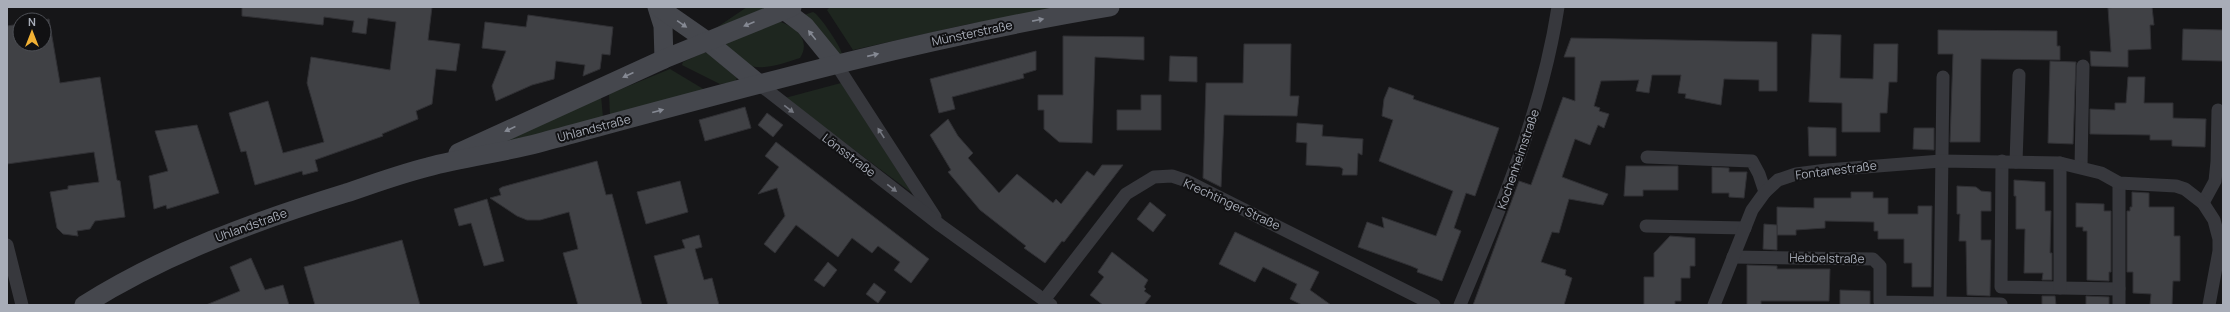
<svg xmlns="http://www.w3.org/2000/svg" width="2230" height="312" viewBox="0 0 2230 312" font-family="Manrope,sans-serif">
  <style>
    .green { fill: #1e261f }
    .building { fill: #404145; stroke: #303034 }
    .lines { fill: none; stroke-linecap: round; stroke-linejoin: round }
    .minor { stroke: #37383d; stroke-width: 13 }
    .secondary { stroke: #45474d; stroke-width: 19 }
    .oneway { fill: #858993 }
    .oneway2 { fill: #757881 }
    .labels { text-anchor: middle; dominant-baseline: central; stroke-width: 4; stroke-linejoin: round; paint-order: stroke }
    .street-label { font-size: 12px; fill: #a8adb8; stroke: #111113 }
  </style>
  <rect width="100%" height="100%" fill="#161618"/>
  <g class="green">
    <polygon points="747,7 766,8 716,28"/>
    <polygon points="830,7 1072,7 969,24 853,50 827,10"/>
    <path d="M813 12C819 14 841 47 842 54H838L804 15Z"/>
    <path d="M778 21C794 26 812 39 800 58 784 63 759 73 744 63 737 59 730 50 724 44Z"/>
    <polygon points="703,53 708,53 737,78 735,82 720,84 682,65 683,62"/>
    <polygon points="670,69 705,90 610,116 609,94"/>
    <polygon points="841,83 912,193 785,98"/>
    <polygon points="601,96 603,117 507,145 503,142"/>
  </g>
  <g class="building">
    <polygon points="242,7 432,7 428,40 460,44 456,71 436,69 432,104 416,111 418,119 382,134 383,136 315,160 318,171 303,175 302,171 255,185 246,151 241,152 229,113 268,101 283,153 324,142 307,83 311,57 390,70 396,22 368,18 366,34 352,32 354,21 324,17 323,25 242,16"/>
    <polygon points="2117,7 2152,7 2154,25 2150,25 2151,49 2128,50 2128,67 2091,66 2090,51 2111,52 2108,8"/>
    <polygon points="528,15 613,27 610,55 602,54 600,69 583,76 585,65 556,61 554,79 532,85 496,101 492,86 506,51 482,48 485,22 526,27"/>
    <polygon points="49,19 60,83 100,77 117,180 120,181 125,217 95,221 90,229 77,231 78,236 63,234 57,228 50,192 68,189 68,186 99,182 94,152 7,164 7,26 20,24 20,44 44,44 43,20"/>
    <polygon points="2183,29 2223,30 2223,61 2182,60"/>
    <polygon points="1938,30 2057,31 2057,46 2060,46 2060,60 1981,59 1980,142 1950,142 1953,54 1938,54"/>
    <polygon points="1812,34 1841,35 1840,78 1873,79 1874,44 1898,44 1897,82 1889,82 1887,113 1880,113 1880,132 1842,132 1842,103 1809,102"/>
    <polygon points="1063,36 1144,37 1144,60 1095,57 1092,143 1059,142 1044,129 1044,110 1038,110 1038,95 1063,95"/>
    <polygon points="1571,38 1777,42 1777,91 1759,91 1759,80 1724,79 1721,105 1685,98 1686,94 1678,93 1681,75 1652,75 1649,93 1636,91 1639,80 1601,81 1594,106 1600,108 1599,111 1609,114 1604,128 1598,125 1590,145 1575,139 1562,177 1608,194 1603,205 1569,199 1559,233 1552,232 1541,262 1566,270 1565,275 1572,278 1564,305 1473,305 1519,181 1531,185 1563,97 1575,101 1575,57 1564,57"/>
    <polygon points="1244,44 1291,44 1290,96 1299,96 1297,116 1224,115 1221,187 1203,178 1206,83 1243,83"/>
    <polygon points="1036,51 1036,70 1023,74 1024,78 952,97 955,109 939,113 930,79"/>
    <polygon points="1170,56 1197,57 1197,82 1169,81"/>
    <polygon points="2050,61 2076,62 2073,144 2048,143"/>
    <polygon points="2128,77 2145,77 2144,103 2173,103 2173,118 2206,119 2205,147 2172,146 2172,140 2150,140 2150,135 2090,134 2090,109 2115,110 2115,103 2126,103"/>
    <polygon points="1389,87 1414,96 1413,99 1499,128 1475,196 1466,193 1454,228 1461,231 1442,281 1417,272 1418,269 1411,266 1358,247 1367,222 1384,228 1382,217 1436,236 1453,191 1379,161 1393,120 1382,116 1384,99"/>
    <polygon points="1141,95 1161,95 1161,130 1117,130 1117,110 1141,110"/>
    <polygon points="745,107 751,128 705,141 699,120"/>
    <polygon points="767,113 783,125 773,137 758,125"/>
    <polygon points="948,119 958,136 973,153 968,158 999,193 1017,174 1053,203 1056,199 1061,204 1087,171 1094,176 1102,165 1123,165 1064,242 1062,241 1045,263 1024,248 1026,246 980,210 948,172 951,170 930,135"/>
    <polygon points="1297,123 1323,125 1322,136 1363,139 1362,155 1358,153 1357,175 1342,175 1343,169 1340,167 1306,165 1307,143 1296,142"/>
    <polygon points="197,125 219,193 167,209 166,205 154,209 149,176 168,171 155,131"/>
    <polygon points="1808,127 1836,128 1836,156 1809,156"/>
    <polygon points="1914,128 1934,128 1934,150 1913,149"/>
    <polygon points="776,142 929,259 911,283 894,270 900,262 878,246 872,253 852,238 838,257 796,225 775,253 764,244 785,216 777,188 758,194 779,167 765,156"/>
    <polygon points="597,161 606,195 612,194 642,305 578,305 563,253 578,249 569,212 540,220 527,220 517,216 490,198 501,195 499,189 502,187"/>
    <polygon points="1626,166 1678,166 1678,190 1643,190 1643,196 1624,196"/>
    <polygon points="1712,167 1729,168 1729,172 1747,172 1744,198 1729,197 1729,193 1712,193"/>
    <polygon points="2014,180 2045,182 2045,211 2051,211 2050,253 2052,253 2052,280 2042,280 2043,273 2024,273 2025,229 2016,229 2016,196 2014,196"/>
    <polygon points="680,181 688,212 646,224 637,192"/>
    <polygon points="1957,186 1976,187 1981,191 1991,192 1991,211 1981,211 1981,240 1991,240 1990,296 1967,295 1966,241 1959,241 1960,214 1957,214"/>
    <polygon points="1851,192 1873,192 1873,198 1888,198 1888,214 1918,214 1918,206 1932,206 1931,287 1912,287 1912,263 1904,263 1904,239 1878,239 1878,231 1874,231 1874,222 1825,221 1825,228 1796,230 1796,235 1777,235 1777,207 1814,208 1814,198 1851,198"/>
    <polygon points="2132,192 2149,193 2149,207 2174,207 2174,236 2180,236 2180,281 2173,281 2172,305 2150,305 2151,294 2133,293 2133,272 2127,272 2127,211 2130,211 2130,207 2132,207"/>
    <polygon points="487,199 504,261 484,266 471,223 459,226 454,209"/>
    <polygon points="1150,202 1166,215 1153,232 1137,219"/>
    <polygon points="2076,203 2104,204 2104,211 2111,211 2111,272 2109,272 2109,281 2087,280 2087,231 2083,231 2083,227 2076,227"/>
    <polygon points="1764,224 1777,225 1777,250 1763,249"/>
    <polygon points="1235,232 1319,272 1310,290 1331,305 1302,305 1290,299 1297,284 1263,267 1255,282 1219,264"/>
    <polygon points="699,235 702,247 695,249 704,280 712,278 719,305 668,305 654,256 685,248 682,240"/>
    <polygon points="1670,236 1695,238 1695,266 1690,266 1690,278 1681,278 1681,301 1675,301 1675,305 1644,305 1644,277 1654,277 1654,253"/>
    <polygon points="402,240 420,305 315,305 304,267"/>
    <polygon points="1112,252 1148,280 1144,287 1146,289 1144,291 1151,296 1144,305 1103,305 1090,295 1104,277 1098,272"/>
    <polygon points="251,258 265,290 283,285 289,305 206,305 240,291 230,267"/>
    <polygon points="828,262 837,270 824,287 814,280"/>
    <polygon points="1747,265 1777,266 1777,269 1830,269 1829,301 1761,301 1761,305 1747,305"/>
    <polygon points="874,283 886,292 878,303 866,294"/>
    <polygon points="1840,290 1870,291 1870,305 1840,305"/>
    <polygon points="2042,296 2055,296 2056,305 2042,305"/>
    <polygon points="2086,296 2109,297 2109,305 2086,305"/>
  </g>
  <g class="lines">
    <g class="minor">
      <polyline points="836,64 935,217"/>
      <polyline points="759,84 940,225 1051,305"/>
      <polyline points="1647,157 1752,161 1759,174 1765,192"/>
      <polyline points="2002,161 2001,287 2119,289"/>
      <polyline points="2016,162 2019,75"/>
      <polyline points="2081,166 2083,66"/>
      <polyline points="2119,183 2119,305"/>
      <polyline points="2203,203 2215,181 2217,162 2218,110"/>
      <polyline points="1646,226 1745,228"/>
      <polyline points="7,245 22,305"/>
      <polyline points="1733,257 1873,259 1880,266 1880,302 2001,304"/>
      <polyline points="2060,288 2060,163"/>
      <polyline points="1044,300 1126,194 1154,177 1172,176 1187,181 1434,305"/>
      <polyline points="1940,303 1943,77"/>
      <path d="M1460 305C1501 208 1542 111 1558 7"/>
      <polyline points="1714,305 1752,210 1765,192 1778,180 1796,174 1827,170 1941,161 2060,163 2101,173 2119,183 2176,186 2185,189 2203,203 2214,220 2219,239 2219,251 2209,305"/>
    </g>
    <g class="secondary">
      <polyline points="657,7 663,26 664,59"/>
      <polyline points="658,7 707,41 759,84"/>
      <polyline points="780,7 805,26 836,64"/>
      <polyline points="458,153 664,59 792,7"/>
      <path d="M84 305C165 254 255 221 346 193 373 184 400 174 428 167 464 157 502 153 539 143 728 92 916 39 1110 7"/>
    </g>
  </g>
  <defs><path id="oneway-solid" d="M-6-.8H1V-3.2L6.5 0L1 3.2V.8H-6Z"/></defs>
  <g class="oneway">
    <use href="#oneway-solid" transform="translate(1038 20) rotate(-11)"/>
    <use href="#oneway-solid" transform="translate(682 24) rotate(35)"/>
    <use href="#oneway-solid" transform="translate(749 24) rotate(157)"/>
    <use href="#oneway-solid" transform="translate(812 35) rotate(-129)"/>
    <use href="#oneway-solid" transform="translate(873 55) rotate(-13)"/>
    <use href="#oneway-solid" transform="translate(628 75) rotate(156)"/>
    <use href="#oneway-solid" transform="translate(658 111) rotate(-15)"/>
    <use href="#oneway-solid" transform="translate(510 129) rotate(155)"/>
  </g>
  <g class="oneway2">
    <use href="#oneway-solid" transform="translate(789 109) rotate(37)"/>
    <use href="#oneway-solid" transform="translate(881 133) rotate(-123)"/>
    <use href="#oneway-solid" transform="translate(892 188) rotate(37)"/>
  </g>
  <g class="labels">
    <g class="street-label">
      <text transform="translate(972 33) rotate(-12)">Münsterstraße</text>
      <text transform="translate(594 128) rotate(-15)">Uhlandstraße</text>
      <text transform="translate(849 155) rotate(37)">Lönsstraße</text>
      <text transform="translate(1518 159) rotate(-71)">Kochenheimstraße</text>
      <text transform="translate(1836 170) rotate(-7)">Fontanestraße</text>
      <text transform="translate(1232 204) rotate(25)">Krechtinger Straße</text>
      <text transform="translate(251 225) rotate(-20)">Uhlandstraße</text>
      <text transform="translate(1827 258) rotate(1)">Hebbelstraße</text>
    </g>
  </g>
  <rect width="2230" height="312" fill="none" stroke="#a8adb8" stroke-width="16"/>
  <g transform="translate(32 32)"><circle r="19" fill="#111113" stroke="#4d4f55"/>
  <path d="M0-3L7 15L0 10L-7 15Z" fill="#f2b134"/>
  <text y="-6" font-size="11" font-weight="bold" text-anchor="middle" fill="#a8adb8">N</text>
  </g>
</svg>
